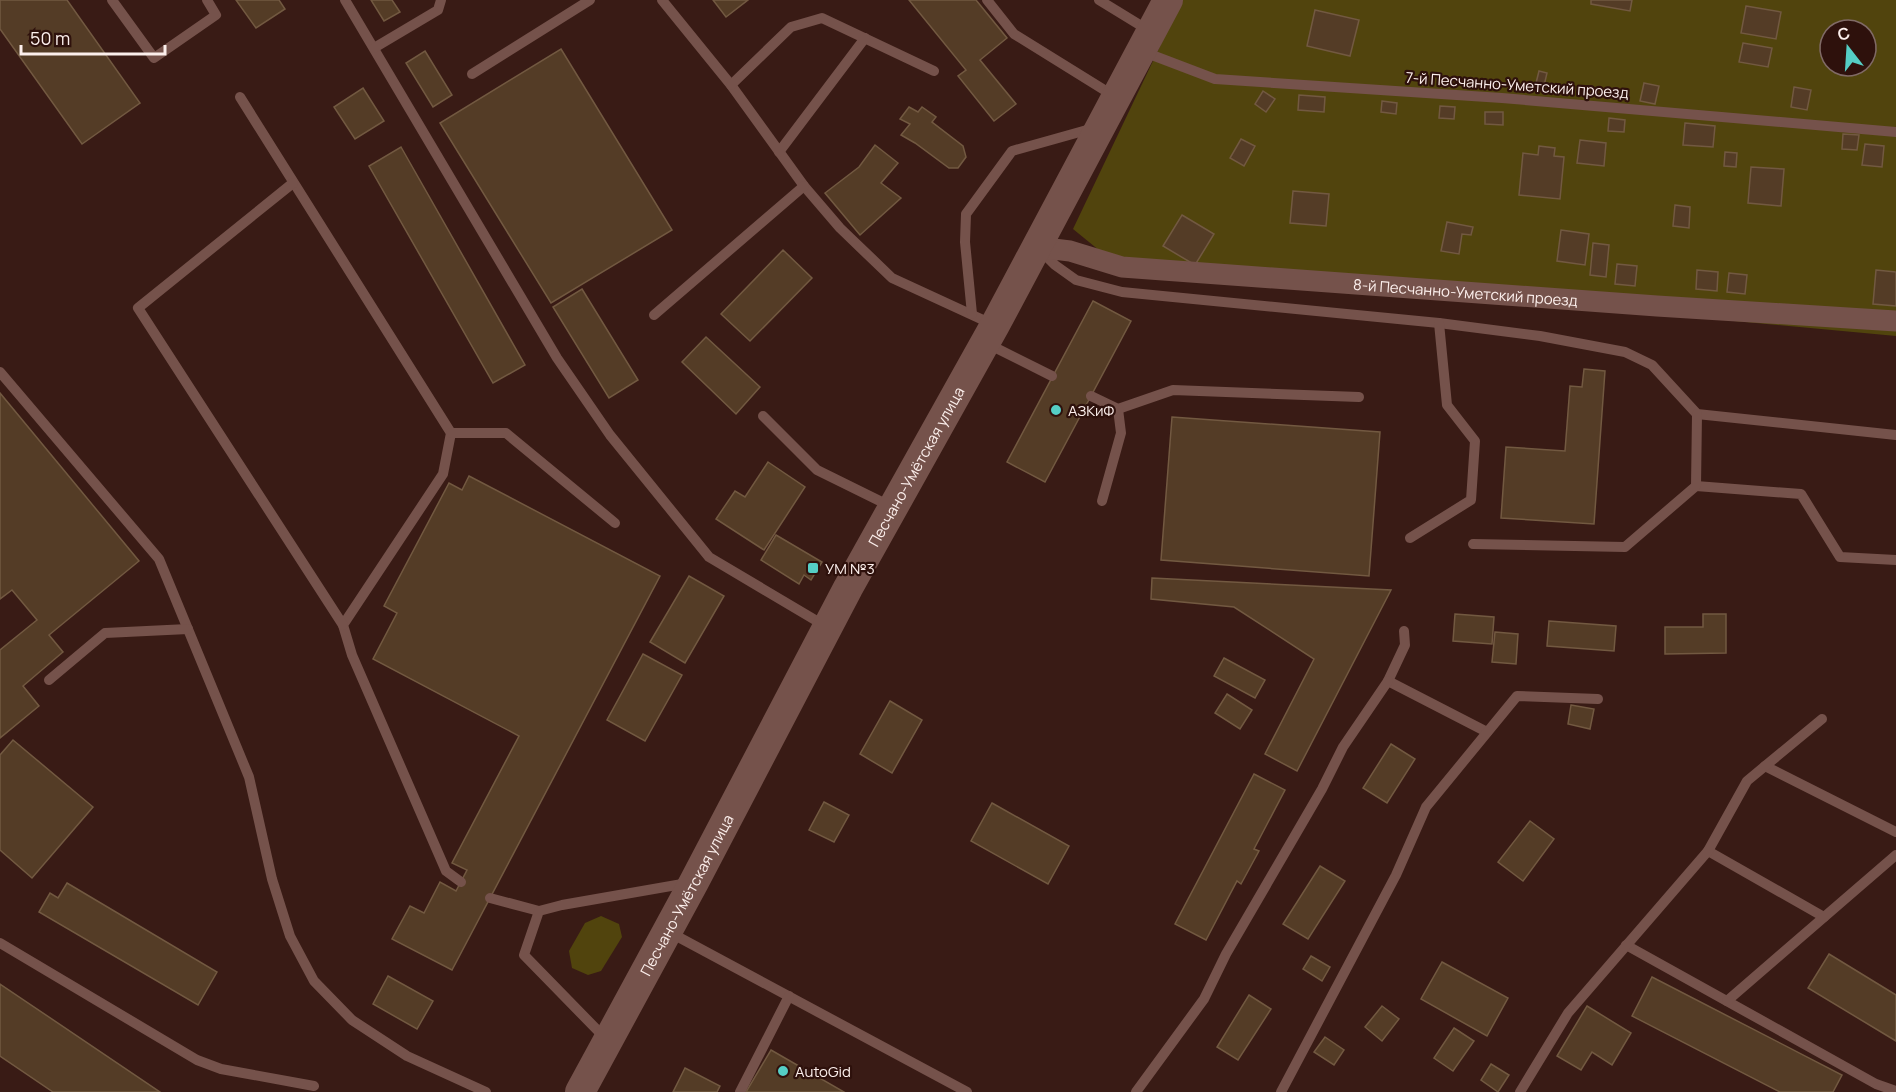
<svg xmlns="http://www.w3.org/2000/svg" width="1896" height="1092" viewBox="0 0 1896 1092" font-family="Manrope,sans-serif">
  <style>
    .green { fill: #51440d; fill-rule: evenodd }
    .building { fill: #543c26; stroke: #725941; stroke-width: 1.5 }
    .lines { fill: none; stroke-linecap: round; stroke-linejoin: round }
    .service { stroke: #75524b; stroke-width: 10 }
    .minor { stroke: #75524b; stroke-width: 21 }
    .secondary { stroke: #75524b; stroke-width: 30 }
    .poi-dot { fill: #55cec5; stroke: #2e110c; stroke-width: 2 }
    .labels { text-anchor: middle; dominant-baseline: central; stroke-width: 4.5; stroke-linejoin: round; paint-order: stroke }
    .street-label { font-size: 15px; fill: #fcefec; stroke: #2e110c }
    .poi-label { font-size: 15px; fill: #fcefec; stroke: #2e110c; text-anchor: start }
  </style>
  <rect width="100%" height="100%" fill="#391b15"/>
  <g class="green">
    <path d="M1182 0H1896V336L1648 313 1127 273 1073 229ZM1830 30H1866V66H1830Z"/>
    <polygon points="601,916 619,924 622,937 601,971 588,975 572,968 569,951 585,923"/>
  </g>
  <g class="building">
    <polygon points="0,0 67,0 140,103 82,144 0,29"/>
    <polygon points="236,0 279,0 285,9 256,28"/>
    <polygon points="371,0 392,0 400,12 384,21"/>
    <polygon points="713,0 748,0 726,17"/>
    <polygon points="909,0 976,0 1007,38 980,60 1016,104 994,121 958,76 966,70"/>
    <polygon points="1591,0 1632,0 1630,11 1591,4"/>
    <polygon points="1746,6 1781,12 1776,39 1741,33"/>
    <polygon points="1315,10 1359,20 1350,56 1307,46"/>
    <polygon points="1743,43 1772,48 1768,67 1739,62"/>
    <polygon points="561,49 672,230 551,303 440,123"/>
    <polygon points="425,51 452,95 433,107 406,63"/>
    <polygon points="1539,71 1547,73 1543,90 1535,87"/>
    <polygon points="1644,83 1659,86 1655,104 1640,101"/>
    <polygon points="1794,87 1811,90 1807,110 1791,107"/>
    <polygon points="363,88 384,121 355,139 334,107"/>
    <polygon points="1263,91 1275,99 1266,112 1255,104"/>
    <polygon points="1299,95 1325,97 1324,112 1298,110"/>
    <polygon points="1382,101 1397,103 1396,114 1381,112"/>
    <polygon points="1440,106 1455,107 1454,119 1439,118"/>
    <polygon points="909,107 918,112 922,107 936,117 932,122 963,146 966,157 958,168 949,168 915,143 901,135 910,124 900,119"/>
    <polygon points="1485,112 1503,112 1503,125 1485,124"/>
    <polygon points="1609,118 1625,120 1624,132 1608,131"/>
    <polygon points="1685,123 1715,126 1713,147 1683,145"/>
    <polygon points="1843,134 1859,135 1857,150 1842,149"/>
    <polygon points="1241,139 1255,146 1244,166 1230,158"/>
    <polygon points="1580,140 1606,143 1604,166 1577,163"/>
    <polygon points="1865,144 1884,146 1882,167 1862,165"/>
    <polygon points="875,145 898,163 881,183 901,198 860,235 825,193 859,167"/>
    <polygon points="1539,146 1555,148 1554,156 1564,157 1560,199 1519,195 1523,153 1538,155"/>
    <polygon points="401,147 525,365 493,383 369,166"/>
    <polygon points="1725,152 1737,153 1736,167 1724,166"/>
    <polygon points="1751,167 1784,169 1781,206 1748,203"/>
    <polygon points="1293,191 1329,194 1326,226 1290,223"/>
    <polygon points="1675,205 1690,207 1689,228 1673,226"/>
    <polygon points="1182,215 1214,234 1195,265 1163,246"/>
    <polygon points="1447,222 1473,227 1471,235 1462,234 1459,254 1441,251"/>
    <polygon points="1561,230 1589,234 1585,265 1557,261"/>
    <polygon points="1593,243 1609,245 1606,277 1590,275"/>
    <polygon points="783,250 812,278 750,341 721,314"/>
    <polygon points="1617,264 1637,266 1635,286 1615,284"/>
    <polygon points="1697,270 1718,272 1717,291 1696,289"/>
    <polygon points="1876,270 1896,272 1896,306 1873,304"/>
    <polygon points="1729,273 1747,275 1745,294 1727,292"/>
    <polygon points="582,289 638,380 609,398 553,307"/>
    <polygon points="1093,301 1131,321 1045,482 1007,462"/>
    <polygon points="706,337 760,387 736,414 682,362"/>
    <polygon points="1584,369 1605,371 1594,524 1501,518 1506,447 1565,451 1570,386 1582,387"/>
    <polygon points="0,393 139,561 49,635 63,652 23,686 39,706 0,738 0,650 37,620 12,590 0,599"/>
    <polygon points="1172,417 1380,432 1369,576 1161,560"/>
    <polygon points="768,462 805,487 764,550 716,519 735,491 745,497"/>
    <polygon points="469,476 660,576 452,970 392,939 410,906 424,913 440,882 456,891 467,870 452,863 519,736 373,659 397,613 384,606 449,483 462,490"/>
    <polygon points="776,535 822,562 811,580 804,575 799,584 761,560"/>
    <polygon points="689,576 724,596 685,663 650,642"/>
    <polygon points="1152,578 1391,590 1297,771 1265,754 1314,659 1234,607 1151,599"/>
    <polygon points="1455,614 1494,617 1492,644 1453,641"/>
    <polygon points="1703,614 1726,614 1726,653 1665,654 1665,627 1703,627"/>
    <polygon points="1549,621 1616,626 1614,651 1547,646"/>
    <polygon points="1495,632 1518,634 1516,664 1492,662"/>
    <polygon points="643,654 682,675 645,741 607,720"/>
    <polygon points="1224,658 1265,680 1255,698 1214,676"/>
    <polygon points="1227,694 1252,710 1240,729 1215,713"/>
    <polygon points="890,701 922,720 892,773 860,754"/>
    <polygon points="1571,705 1594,709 1590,729 1568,724"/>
    <polygon points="13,740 93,807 32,878 0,850 0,755"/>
    <polygon points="1391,744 1415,759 1387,803 1363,788"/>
    <polygon points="1254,774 1285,790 1254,849 1259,851 1241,884 1237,881 1206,940 1175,924"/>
    <polygon points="824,802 849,815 834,842 809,830"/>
    <polygon points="992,803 1069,846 1048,884 971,841"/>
    <polygon points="1530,821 1554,839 1523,881 1498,862"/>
    <polygon points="1320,866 1345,881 1308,939 1283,924"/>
    <polygon points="67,883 217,972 198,1005 39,912 50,893 58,898"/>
    <polygon points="1829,954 1896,995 1896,1041 1808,988"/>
    <polygon points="1311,956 1330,967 1322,981 1303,969"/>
    <polygon points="1442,962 1508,998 1487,1036 1421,999"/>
    <polygon points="388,976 433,1001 417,1029 373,1004"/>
    <polygon points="1652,977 1842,1075 1833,1092 1780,1092 1632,1016"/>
    <polygon points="0,984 160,1092 53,1092 0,1056"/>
    <polygon points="1249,995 1271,1009 1238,1060 1217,1047"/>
    <polygon points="1382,1006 1399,1019 1382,1041 1365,1027"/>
    <polygon points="1587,1006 1631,1033 1612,1065 1592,1052 1581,1070 1557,1056"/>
    <polygon points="1454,1028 1474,1041 1453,1071 1434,1058"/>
    <polygon points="1325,1037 1344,1050 1334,1065 1314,1052"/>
    <polygon points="771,1050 844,1092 746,1092"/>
    <polygon points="1491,1064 1509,1075 1498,1092 1481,1080"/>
    <polygon points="685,1068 720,1086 717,1092 673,1092"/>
  </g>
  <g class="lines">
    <g class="service">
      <polyline points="112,0 154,58 216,15 207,0"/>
      <polyline points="345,0 557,358 610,435 709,557 827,627"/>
      <polyline points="662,0 731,85 804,186 840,228 892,278 994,325"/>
      <polyline points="987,0 1014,34 1114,96"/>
      <polyline points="1099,0 1148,30"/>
      <polyline points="374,48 438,10 441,0"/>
      <polyline points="1144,52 1215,79 1502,98 1896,132"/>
      <polyline points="472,74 590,0"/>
      <polyline points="731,85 791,27 822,18 934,71"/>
      <polyline points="240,97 451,433 443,474 343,625 352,655 446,871 461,882"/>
      <polyline points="779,152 865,38"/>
      <polyline points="293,183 138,308 343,625"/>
      <polyline points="1039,249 1055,265 1076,280 1122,292 1439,323 1540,336 1625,352 1652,365 1697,414 1896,435"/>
      <polyline points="972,314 965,242 966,214 1012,151 1094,128"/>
      <polyline points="654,315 804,186"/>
      <polyline points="986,343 1052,376"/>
      <polyline points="0,372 159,559 249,777 272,879 290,936 314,981 352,1020 407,1056 486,1092"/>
      <polyline points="1091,396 1118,409 1173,390 1359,397"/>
      <polyline points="763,416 817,470 892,507"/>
      <polyline points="451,433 506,433 615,523"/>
      <polyline points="1696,486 1801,494 1840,557 1896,560"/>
      <polyline points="1102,501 1121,433 1118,409"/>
      <polyline points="1410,538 1471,500 1475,441 1447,405 1439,323"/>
      <polyline points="1473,544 1625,547 1696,486 1697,414"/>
      <polyline points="1404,631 1405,645 1388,681 1487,732"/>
      <polyline points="49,680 105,633 188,629"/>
      <polyline points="1765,766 1896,832"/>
      <polyline points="1708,851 1824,917"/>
      <polyline points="490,898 539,911"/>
      <polyline points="669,932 967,1092"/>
      <polyline points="0,943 197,1060 221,1069 314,1086"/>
      <polyline points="1626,945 1876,1084 1896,1091"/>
      <polyline points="1727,1001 1896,855"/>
      <polyline points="605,1038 524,955 539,911 562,905 688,883"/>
      <polyline points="740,1092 789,996"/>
      <polyline points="1136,1092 1204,999 1226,954 1322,789 1343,747 1388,681"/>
      <polyline points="1281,1092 1396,875 1426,807 1517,696 1598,699"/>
      <polyline points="1520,1092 1568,1013 1708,851 1747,781 1822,719"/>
    </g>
    <path class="minor" id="s1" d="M1037 247 1070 251 1122 267 1657 306 1896 321"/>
    <path class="secondary" id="s2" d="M580 1092 694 882 848 588 995 325 1168 0"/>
  </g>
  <g class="poi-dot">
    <circle cx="1056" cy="410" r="6"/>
    <rect x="807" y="562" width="12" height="12" rx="3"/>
    <circle cx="783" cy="1071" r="6"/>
  </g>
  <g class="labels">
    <g class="street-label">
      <text transform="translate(1517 85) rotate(4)">7-й Песчанно-Уметский проезд</text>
      <text stroke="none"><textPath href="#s1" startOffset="432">8-й Песчанно-Уметский проезд</textPath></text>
      <text stroke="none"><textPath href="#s2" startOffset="710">Песчано-Умётская улица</textPath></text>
      <text stroke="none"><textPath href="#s2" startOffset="224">Песчано-Умётская улица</textPath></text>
    </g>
    <g class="poi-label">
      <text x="1068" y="410">АЗКиФ</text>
      <text x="825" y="568">УМ №3</text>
      <text x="795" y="1071">AutoGid</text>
    </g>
  </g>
  <g transform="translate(1848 48) rotate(343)"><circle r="28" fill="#2e110c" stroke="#806a66" stroke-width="1.5"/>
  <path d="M0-4.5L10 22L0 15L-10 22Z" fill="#55cec5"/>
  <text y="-9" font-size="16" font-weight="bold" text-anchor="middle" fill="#fcefec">С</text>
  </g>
  <path d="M21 45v9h144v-9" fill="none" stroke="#fcefec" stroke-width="3"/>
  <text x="30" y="45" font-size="18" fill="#fcefec" stroke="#2e110c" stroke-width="4.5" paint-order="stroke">50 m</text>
</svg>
